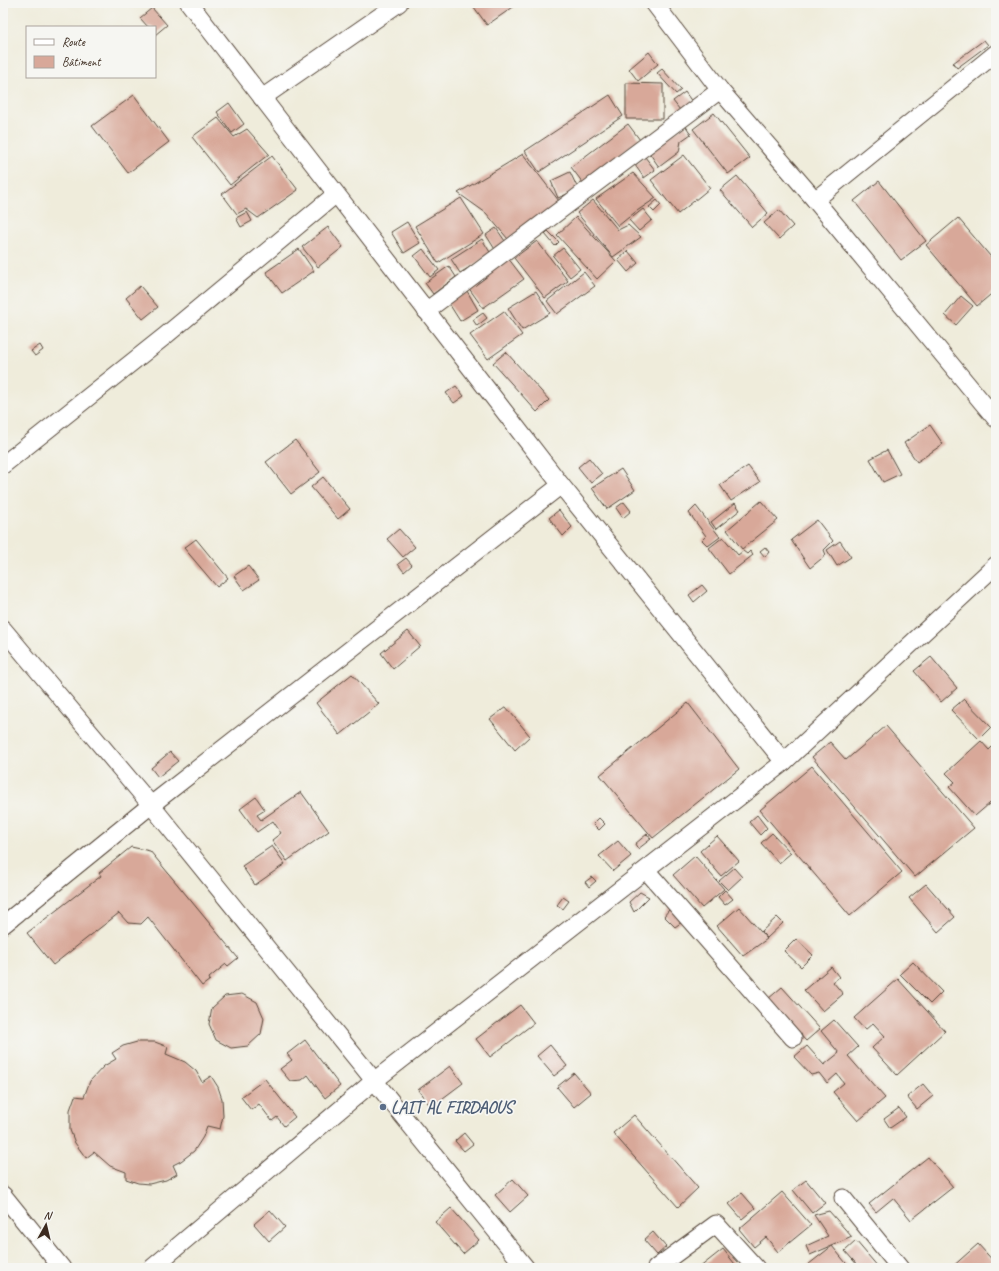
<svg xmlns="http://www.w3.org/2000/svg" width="999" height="1271" viewBox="0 0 999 1271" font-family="Caveat,sans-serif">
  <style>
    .building { fill: #d8a899 }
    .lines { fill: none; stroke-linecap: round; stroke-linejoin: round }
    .minor-casing { stroke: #56473a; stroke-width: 19 }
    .minor { stroke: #fff; stroke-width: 17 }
    .service-dot { fill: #5c6f8a; stroke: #f6f6f2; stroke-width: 1.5 }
    .labels { text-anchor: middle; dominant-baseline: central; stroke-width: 3.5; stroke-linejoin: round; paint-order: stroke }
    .service-label { font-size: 17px; font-weight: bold; fill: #4e5e75; stroke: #f6f6f2; text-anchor: start }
  </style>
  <rect width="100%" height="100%" fill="#f6f6f2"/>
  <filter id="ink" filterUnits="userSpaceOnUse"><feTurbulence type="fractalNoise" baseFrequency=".025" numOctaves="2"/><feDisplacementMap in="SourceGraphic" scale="8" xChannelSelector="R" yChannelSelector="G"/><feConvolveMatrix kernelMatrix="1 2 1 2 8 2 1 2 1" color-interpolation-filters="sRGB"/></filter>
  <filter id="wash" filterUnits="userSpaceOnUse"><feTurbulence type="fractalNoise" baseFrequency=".012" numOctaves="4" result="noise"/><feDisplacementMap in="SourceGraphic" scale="16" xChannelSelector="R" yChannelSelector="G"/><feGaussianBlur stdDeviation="0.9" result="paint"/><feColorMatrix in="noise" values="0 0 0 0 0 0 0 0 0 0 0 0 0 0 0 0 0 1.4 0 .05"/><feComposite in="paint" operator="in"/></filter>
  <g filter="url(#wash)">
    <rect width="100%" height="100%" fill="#efecdb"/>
    <g id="blocks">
      <g class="building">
        <polygon points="471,3 519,3 487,25"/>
        <polygon points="152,8 167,25 155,35 155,27 148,27 140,18"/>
        <polygon points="984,40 988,45 957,68 953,63"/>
        <polygon points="649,52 658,64 638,81 629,69"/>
        <polygon points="662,69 681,90 676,94 657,73"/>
        <polygon points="626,83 663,84 663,119 626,119"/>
        <polygon points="685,92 695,106 683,114 673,101"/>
        <polygon points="134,95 169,142 128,173 92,126"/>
        <polygon points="610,95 623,116 539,172 525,151"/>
        <polygon points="229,103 244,124 232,133 217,112"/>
        <polygon points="714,113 750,158 728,174 693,129"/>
        <polygon points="218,118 234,137 247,129 269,154 230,185 192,137"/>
        <polygon points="628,124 640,140 583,183 571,167"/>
        <polygon points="685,125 691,134 681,141 679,152 659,167 648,151"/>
        <polygon points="523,154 562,205 508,239 486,213 458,193"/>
        <polygon points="684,155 710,188 678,214 651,180"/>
        <polygon points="272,156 298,190 258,218 246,209 237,214 222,194"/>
        <polygon points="645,157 655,170 644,178 635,165"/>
        <polygon points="570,172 578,189 558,198 551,181"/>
        <polygon points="633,173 656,198 634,213 618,226 596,199"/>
        <polygon points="737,176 768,213 752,227 720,190"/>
        <polygon points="879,181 926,241 901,260 854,201"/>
        <polygon points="461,198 484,234 438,263 415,226"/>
        <polygon points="593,200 618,230 628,225 641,237 613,257 577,213"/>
        <polygon points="657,200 661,205 654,212 649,207"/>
        <polygon points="643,209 652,220 639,231 629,220"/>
        <polygon points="779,210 793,226 779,239 764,223"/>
        <polygon points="247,212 252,221 241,227 236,218"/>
        <polygon points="576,217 616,261 597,279 557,235"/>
        <polygon points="958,218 996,263 996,290 977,306 926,245"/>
        <polygon points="407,222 420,243 404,253 391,232"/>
        <polygon points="328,227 343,247 318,267 302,247"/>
        <polygon points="496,228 507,244 496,251 486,235"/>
        <polygon points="548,231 559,242 555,246 545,234"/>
        <polygon points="482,239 491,254 460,273 451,259"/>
        <polygon points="537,241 568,281 545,298 514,258"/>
        <polygon points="563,248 580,269 570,277 553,256"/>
        <polygon points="299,249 314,271 282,293 266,272"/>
        <polygon points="423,249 439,270 430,277 414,256"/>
        <polygon points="628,251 638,263 628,272 618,260"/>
        <polygon points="508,258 524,279 483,308 468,287"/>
        <polygon points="449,266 456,277 433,294 425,283"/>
        <polygon points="584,272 595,286 557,314 547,301"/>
        <polygon points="140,286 158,307 143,319 126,298"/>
        <polygon points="467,291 478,310 460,321 448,302"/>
        <polygon points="536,291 550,313 522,330 508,308"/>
        <polygon points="961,296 973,306 956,325 945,315"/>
        <polygon points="504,311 522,335 488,359 470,335"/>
        <polygon points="483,313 487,318 477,326 473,320"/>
        <polygon points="40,345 43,350 35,356 31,351"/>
        <polygon points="506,352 549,400 537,412 493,363"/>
        <polygon points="456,386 464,396 454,403 446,393"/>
        <polygon points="930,425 943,444 917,462 904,443"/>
        <polygon points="295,440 320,472 291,494 266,462"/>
        <polygon points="887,450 900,474 883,482 870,459"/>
        <polygon points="589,458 602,474 591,483 578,467"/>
        <polygon points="748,466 760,482 731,501 720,485"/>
        <polygon points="621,469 635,490 607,509 592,488"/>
        <polygon points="323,477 350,509 338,519 311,487"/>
        <polygon points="761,501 778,520 742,549 727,530"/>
        <polygon points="624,502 631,511 623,518 616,508"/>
        <polygon points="735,503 740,510 716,529 711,522"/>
        <polygon points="696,506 720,537 708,546 702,540 706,536 689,513"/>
        <polygon points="559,510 572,527 563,536 549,518"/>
        <polygon points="817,520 833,541 824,550 826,555 810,568 791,540"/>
        <polygon points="399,529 415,547 403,557 387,539"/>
        <polygon points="723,537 738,555 743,551 747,554 750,551 753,555 729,574 709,548"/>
        <polygon points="196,539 228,578 217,587 184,548"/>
        <polygon points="840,541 851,557 837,566 827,550"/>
        <polygon points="765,547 769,552 765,557 760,551"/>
        <polygon points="406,558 412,565 404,572 398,564"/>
        <polygon points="248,566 259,580 244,590 234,576"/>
        <polygon points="702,585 707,591 694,602 689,595"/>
        <polygon points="408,631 420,646 393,669 381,653"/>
        <polygon points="931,657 957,688 941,702 914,671"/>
        <polygon points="352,674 379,704 340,735 316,703"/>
        <polygon points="964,699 991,727 979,739 951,710"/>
        <polygon points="688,703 739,769 653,838 600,775"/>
        <polygon points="506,707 530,736 515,750 490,719"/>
        <polygon points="886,726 974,828 915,877 812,757 830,742 846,760"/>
        <polygon points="981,741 989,750 994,745 996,747 996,798 975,816 949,787 955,782 946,773"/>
        <polygon points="170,752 178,761 158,777 151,768"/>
        <polygon points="812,766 902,872 850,916 760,810"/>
        <polygon points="301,792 329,831 287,861 272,840 281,833 273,821 257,832 240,809 256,797 265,810 257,815 261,820"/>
        <polygon points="757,815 767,828 760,835 749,822"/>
        <polygon points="599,818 605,824 599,830 593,824"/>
        <polygon points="772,833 791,853 779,863 761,843"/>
        <polygon points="647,834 651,839 638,849 635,844"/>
        <polygon points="717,836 739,861 721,876 700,851"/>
        <polygon points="618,841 631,856 613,871 599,856"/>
        <polygon points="272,846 285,864 255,885 242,866"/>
        <polygon points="131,847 150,851 238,958 228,966 226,964 209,978 210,980 202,986 148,917 141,924 128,923 119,913 53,965 27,933 101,876 99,873"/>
        <polygon points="695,856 724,889 702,908 673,875"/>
        <polygon points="734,868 742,877 728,890 719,881"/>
        <polygon points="592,877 596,881 589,887 585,882"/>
        <polygon points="926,884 955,917 938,932 909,898"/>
        <polygon points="725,890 733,899 725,905 718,897"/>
        <polygon points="640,892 649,897 634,912 629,902"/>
        <polygon points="563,897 569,901 563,909 557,905"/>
        <polygon points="673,905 686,919 675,927 664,916"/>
        <polygon points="739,907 767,939 743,956 717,926"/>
        <polygon points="777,917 783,923 767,938 761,932"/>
        <polygon points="796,939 813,955 801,967 784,951"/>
        <polygon points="913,962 942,992 930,1004 900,974"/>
        <polygon points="831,967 839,977 833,982 843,994 823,1011 804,990"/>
        <polygon points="898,979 945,1031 897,1075 872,1048 885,1036 873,1023 865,1030 854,1018"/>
        <polygon points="782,987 820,1029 806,1041 768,999"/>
        <polygon points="242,994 257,1002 264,1018 261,1034 248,1046 231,1048 216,1040 209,1024 212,1008 225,996"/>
        <polygon points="520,1005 534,1023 490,1057 476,1039"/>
        <polygon points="834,1020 858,1047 848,1056 885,1098 858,1121 833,1092 844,1083 837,1074 827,1083 819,1073 811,1075 794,1057 807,1046 824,1065 839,1053 821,1031"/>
        <polygon points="305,1040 340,1086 325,1098 308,1075 302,1080 290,1081 280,1069 292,1060 287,1054"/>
        <polygon points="137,1042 155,1042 168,1047 166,1054 185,1062 196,1071 202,1082 211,1076 218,1087 222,1099 223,1116 220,1129 207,1126 203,1137 194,1151 181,1161 173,1165 177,1174 166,1180 149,1184 138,1183 126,1179 126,1172 110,1166 94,1152 86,1158 75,1143 70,1130 70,1110 75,1096 84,1097 90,1081 104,1066 116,1059 112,1053 123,1046"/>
        <polygon points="550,1045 567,1066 554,1076 537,1056"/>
        <polygon points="450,1066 463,1083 431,1107 418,1090"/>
        <polygon points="574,1073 591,1093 574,1107 557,1087"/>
        <polygon points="265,1079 295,1117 284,1126 277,1117 272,1121 259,1104 251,1110 241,1097"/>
        <polygon points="923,1084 933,1096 917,1109 907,1097"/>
        <polygon points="899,1108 906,1117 890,1128 884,1119"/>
        <polygon points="634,1115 698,1188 678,1207 613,1133"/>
        <polygon points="464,1133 473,1144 464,1151 455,1141"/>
        <polygon points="928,1157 953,1187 911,1220 893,1198 876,1212 869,1204"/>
        <polygon points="513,1179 528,1196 510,1212 495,1195"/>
        <polygon points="806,1180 825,1203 812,1213 793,1190"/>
        <polygon points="782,1192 811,1225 778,1252 766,1237 754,1247 739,1229"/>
        <polygon points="742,1193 755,1208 742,1219 729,1204"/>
        <polygon points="451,1208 479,1240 463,1254 435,1222"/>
        <polygon points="270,1210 285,1227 269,1241 254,1224"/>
        <polygon points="829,1211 852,1237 810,1255 806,1246 828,1236 814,1215"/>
        <polygon points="653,1232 666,1247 657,1255 644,1240"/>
        <polygon points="856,1241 879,1268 860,1268 845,1251"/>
        <polygon points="978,1244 996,1264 996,1268 951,1268"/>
        <polygon points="832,1246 850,1268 804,1268"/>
        <polygon points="723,1249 738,1268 699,1268"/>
      </g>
    </g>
  </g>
  <g filter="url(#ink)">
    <use href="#blocks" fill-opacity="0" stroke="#56473a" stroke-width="1"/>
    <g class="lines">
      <g class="minor-casing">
        <g id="minor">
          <polyline points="189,3 561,485 784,762"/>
          <polyline points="654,3 720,90 815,200 996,419"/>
          <polyline points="262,98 399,3"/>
          <polyline points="815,200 996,53"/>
          <polyline points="426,311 720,90"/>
          <polyline points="3,465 165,336 336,194"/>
          <polyline points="3,629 151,805 526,1268"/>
          <polyline points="646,870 793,1038"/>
          <polyline points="3,925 151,805 561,485"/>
          <polyline points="3,1195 62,1268"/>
          <polyline points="843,1198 900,1268"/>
          <polyline points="152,1268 374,1081 784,762 996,565"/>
          <polyline points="656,1268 716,1224 756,1268"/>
        </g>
      </g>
      <use href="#minor" class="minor"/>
    </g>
  </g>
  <circle class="service-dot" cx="383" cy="1107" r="4"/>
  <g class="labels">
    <g class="service-label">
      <text x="391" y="1107">LAIT AL FIRDAOUS</text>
    </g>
  </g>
  <rect width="999" height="1271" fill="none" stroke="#f6f6f2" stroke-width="16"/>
  <rect x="26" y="26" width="130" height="52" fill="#f6f6f2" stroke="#aba49d"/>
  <rect x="34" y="39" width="20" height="6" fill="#ffffff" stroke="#aba49d"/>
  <text x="62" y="46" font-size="12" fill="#3b2a1e">Route</text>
  <rect x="34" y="56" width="20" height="12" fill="#d8a899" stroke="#aba49d"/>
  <text x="62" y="66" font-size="12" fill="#3b2a1e">Bâtiment</text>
  <g transform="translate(46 1225) rotate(8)" stroke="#f6f6f2" stroke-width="3" paint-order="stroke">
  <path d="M0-3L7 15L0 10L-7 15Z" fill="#3b2a1e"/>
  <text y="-6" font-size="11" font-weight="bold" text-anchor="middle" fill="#3b2a1e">N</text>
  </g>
</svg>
